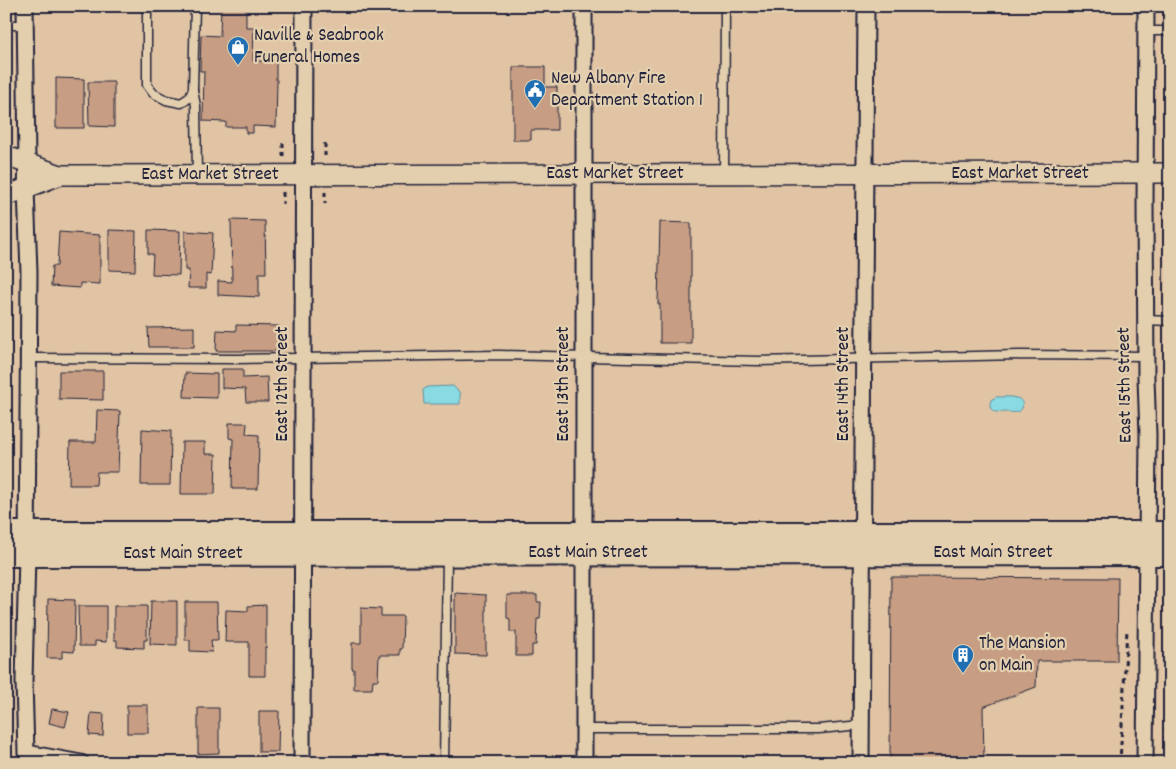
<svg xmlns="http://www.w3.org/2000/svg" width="1176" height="769" viewBox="0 0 1176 769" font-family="Dekko,sans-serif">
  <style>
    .water { fill: #89dae2; stroke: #60909f }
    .building { fill: #c79e83; stroke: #22223b }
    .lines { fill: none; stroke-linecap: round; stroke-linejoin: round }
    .service-casing { stroke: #22223b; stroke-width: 11 }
    .minor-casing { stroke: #22223b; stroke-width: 19 }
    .tertiary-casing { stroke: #22223b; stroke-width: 22 }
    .primary-casing { stroke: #22223b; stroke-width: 28 }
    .path { stroke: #22223b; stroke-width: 3; stroke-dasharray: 5 4; stroke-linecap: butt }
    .service { stroke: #e3cfae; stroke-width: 8 }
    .minor { stroke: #e3cfae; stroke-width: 15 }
    .tertiary { stroke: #e3cfae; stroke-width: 19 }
    .primary { stroke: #e3cfae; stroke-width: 24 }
    .labels { text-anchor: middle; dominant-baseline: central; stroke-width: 4.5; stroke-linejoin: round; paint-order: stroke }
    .poi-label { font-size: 19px; fill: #22223b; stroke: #e3cfae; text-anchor: start }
    .street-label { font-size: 19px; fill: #22223b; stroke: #e3cfae }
  </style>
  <rect width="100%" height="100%" fill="#e0c4a4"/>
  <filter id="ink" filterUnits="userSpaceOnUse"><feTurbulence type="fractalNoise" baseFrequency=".02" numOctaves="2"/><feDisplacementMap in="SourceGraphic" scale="10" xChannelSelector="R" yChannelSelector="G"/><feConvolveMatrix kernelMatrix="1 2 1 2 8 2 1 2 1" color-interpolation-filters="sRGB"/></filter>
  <g filter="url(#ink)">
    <g class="water">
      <polygon points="453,386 460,393 460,404 424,404 423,390 427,387"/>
      <path d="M996 397C1003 397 1010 396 1016 398 1024 399 1025 410 1017 412 1014 413 1009 412 1005 412 996 413 987 412 991 400Z"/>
    </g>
    <g class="building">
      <polygon points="221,6 246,6 246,27 254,27 253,61 276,61 276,80 277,80 276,127 253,126 253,133 246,133 246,127 226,127 226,122 203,121 204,71 200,71 201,35 220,36"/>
      <polygon points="513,67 545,67 545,87 557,87 557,130 531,130 531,140 513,140"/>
      <polygon points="56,78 84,79 84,128 56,128"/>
      <polygon points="88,82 114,82 114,127 89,126"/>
      <polygon points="231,220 265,221 266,273 259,273 259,297 218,295 218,281 232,282"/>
      <polygon points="660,222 691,223 691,343 660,343 660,304 658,304"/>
      <polygon points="109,230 136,231 135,271 109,270"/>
      <polygon points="148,230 180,231 179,275 152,274 153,254 148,254"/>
      <polygon points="185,231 213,233 211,275 206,274 206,288 188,288 189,270 185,270"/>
      <polygon points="59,232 100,235 100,284 80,283 80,288 51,286 52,266 57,266"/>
      <polygon points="236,325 279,326 279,351 216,351 217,330 236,331"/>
      <polygon points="194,327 194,347 149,347 148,328"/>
      <polygon points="222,369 243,369 243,378 267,377 268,402 246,402 245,389 222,388"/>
      <polygon points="59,371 103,371 103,400 59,399"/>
      <polygon points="185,373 217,374 217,398 184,397"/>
      <polygon points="97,410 120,411 118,472 97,472 96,485 69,485 70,442 96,442"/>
      <polygon points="229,423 247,423 246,434 259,435 258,489 232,489 233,439 229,438"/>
      <polygon points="142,429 171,431 170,485 141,485"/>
      <polygon points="182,442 205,442 205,454 216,454 215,494 181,494"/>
      <polygon points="891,577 1118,578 1117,661 1037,661 1036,687 983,707 984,763 890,763"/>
      <polygon points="455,593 486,595 486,655 455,654"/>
      <polygon points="507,595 537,595 537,602 541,602 540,619 537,619 536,645 532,645 532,656 516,656 516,632 510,632 510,619 507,618"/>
      <polygon points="48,599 75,600 74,652 62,651 62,658 47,658"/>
      <polygon points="151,601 177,601 177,645 150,644"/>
      <polygon points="185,602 217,602 218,640 211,640 212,652 190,651 190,640 185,640"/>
      <polygon points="266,605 266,648 265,647 265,676 249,676 249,642 225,642 226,610 248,611 248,606"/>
      <polygon points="78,606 106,606 106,642 95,641 95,646 79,646"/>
      <polygon points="114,606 147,606 147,640 144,640 144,648 117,647 117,640 114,640"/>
      <polygon points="361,608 381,609 381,616 403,616 402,649 400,649 400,655 379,655 378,680 373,680 372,689 354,689 354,669 352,669 352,643 361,643"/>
      <rect x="127" y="705" width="21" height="28"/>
      <polygon points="198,708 219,708 219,753 198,754"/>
      <polygon points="52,709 69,712 65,727 49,723"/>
      <polygon points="259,711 279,711 278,752 259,752"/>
      <polygon points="91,713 104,714 103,736 89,735"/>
    </g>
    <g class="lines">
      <g class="service-casing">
        <g id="service">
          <polyline points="147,6 147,85 153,93 166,100 181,103 189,98 193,89 195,6"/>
          <polyline points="6,25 25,25"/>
          <polyline points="1146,31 1170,31"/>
          <polyline points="193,90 196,106 197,175"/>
          <polyline points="724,174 725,6"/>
          <polyline points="1145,320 1170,321"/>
          <polyline points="28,358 237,359 499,355 758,361 1019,355 1146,356"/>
          <polyline points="583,729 819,729 861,725"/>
          <polyline points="444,763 447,557"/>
        </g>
      </g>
      <g class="minor-casing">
        <g id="minor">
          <polyline points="25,6 27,163 26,189 29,272 27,554 24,681 26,753 81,763"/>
          <polyline points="302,763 304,6"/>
          <polyline points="584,763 584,6"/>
          <polyline points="861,763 866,6"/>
          <polyline points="1145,763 1148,435 1146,378 1145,205 1146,6"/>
        </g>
      </g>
      <g class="tertiary-casing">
        <g id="tertiary">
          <polyline points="6,156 60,175 1170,173"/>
          <polyline points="6,196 60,175"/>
        </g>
      </g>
      <g class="primary-casing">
        <g id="primary">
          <polyline points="6,534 1170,534"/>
          <polyline points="6,554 1170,553"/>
        </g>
      </g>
      <g class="path">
        <polyline points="283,143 283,156"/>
        <polyline points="325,143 325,156"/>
        <polyline points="283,192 283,204"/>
        <polyline points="325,192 325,204"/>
        <polyline points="1165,691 1165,763"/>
        <polyline points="1120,763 1127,629"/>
      </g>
      <use href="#service" class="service"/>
      <use href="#minor" class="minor"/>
      <use href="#tertiary" class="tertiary"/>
      <use href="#primary" class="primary"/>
    </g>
  </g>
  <defs>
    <g id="shop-pin" transform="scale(1.125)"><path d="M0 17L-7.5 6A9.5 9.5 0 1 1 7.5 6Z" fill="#1f6fb2" stroke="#e3cfae"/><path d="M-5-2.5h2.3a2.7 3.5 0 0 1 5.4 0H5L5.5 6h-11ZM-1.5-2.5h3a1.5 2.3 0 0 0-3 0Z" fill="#fff"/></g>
    <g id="civic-pin" transform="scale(1.125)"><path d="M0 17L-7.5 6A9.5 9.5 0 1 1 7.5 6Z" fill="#1f6fb2" stroke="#e3cfae"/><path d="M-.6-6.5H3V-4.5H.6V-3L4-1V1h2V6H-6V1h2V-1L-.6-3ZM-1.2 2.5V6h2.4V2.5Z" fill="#fff"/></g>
    <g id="building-pin" transform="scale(1.125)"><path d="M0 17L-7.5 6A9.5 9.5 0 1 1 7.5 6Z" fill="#1f6fb2" stroke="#e3cfae"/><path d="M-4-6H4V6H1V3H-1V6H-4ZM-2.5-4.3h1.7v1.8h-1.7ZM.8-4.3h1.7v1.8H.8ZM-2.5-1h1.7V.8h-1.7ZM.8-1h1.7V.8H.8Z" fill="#fff"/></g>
  </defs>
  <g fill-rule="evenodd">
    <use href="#shop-pin" x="238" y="47"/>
    <use href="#civic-pin" x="535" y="90"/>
    <use href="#building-pin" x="963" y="655"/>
  </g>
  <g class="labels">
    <g class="poi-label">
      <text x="254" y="36">Naville &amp; Seabrook<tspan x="254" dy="22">Funeral Homes</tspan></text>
      <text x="551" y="79">New Albany Fire<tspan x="551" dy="22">Department Station 1</tspan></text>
      <text x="979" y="644">The Mansion<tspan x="979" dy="22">on Main</tspan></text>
    </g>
    <g class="street-label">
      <text x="615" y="174">East Market Street</text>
      <text x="1020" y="174">East Market Street</text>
      <text x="210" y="175">East Market Street</text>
      <text transform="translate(283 384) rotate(-90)">East 12th Street</text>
      <text transform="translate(564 384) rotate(-90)">East 13th Street</text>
      <text transform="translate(844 384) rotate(-90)">East 14th Street</text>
      <text transform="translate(1126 385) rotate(-91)">East 15th Street</text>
      <text x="588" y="553">East Main Street</text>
      <text x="993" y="553">East Main Street</text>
      <text x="183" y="554">East Main Street</text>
    </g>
  </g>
  <rect width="1176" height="769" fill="none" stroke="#e3cfae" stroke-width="25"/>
  <rect x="12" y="12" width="1151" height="744" fill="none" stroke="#22223b" stroke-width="2" filter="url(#ink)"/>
</svg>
